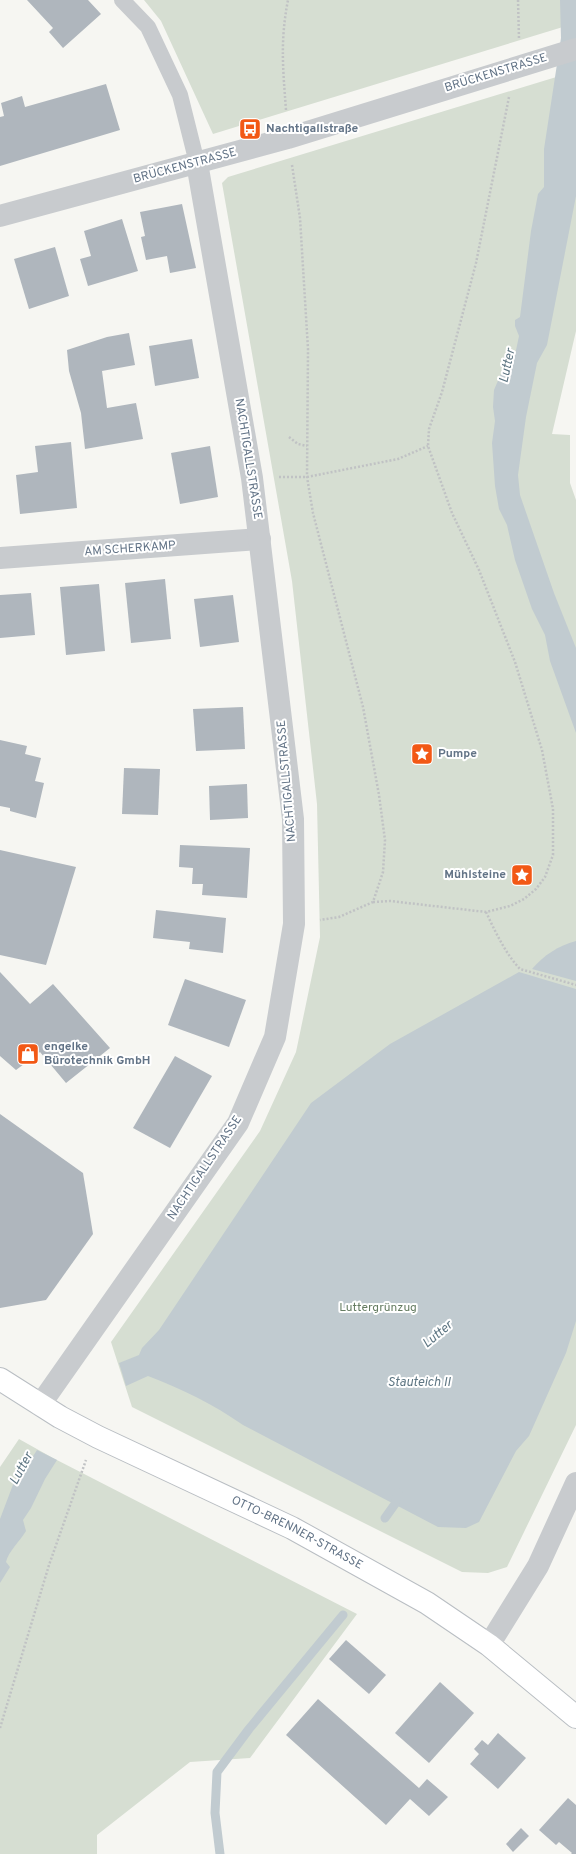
<svg xmlns="http://www.w3.org/2000/svg" width="576" height="1854" viewBox="0 0 576 1854" font-family="Overpass,sans-serif">
  <style>
    .green { fill: #d6ded2 }
    .water { fill: #c1cbd0 }
    .lines { fill: none; stroke-linecap: round; stroke-linejoin: round }
    .stream { stroke: #c1cbd0; stroke-width: 9 }
    .building { fill: #afb6bd }
    .secondary-casing { stroke: #b9bec3; stroke-width: 24 }
    .path { stroke: #c0c2c4; stroke-width: 2.5; stroke-dasharray: 2 2; stroke-linecap: butt }
    .lane { stroke: #c8cbce; stroke-width: 16 }
    .street { stroke: #c8cbce; stroke-width: 22 }
    .secondary { stroke: #fff; stroke-width: 22 }
    .labels { text-anchor: middle; dominant-baseline: central; stroke-width: 4; stroke-linejoin: round; paint-order: stroke }
    .street-label { font-size: 12px; fill: #627386; stroke: #fff }
    .poi-label { font-size: 12px; font-weight: bold; fill: #627386; stroke: #fff; text-anchor: start }
    .park-label { font-size: 12px; fill: #657c61; stroke: #fff }
    .water-label { font-size: 13px; font-style: italic; fill: #5e7683; stroke: #fff }
  </style>
  <rect width="100%" height="100%" fill="#f6f6f2"/>
  <g class="green">
    <polygon points="144,0 576,0 576,23 213,134 161,21"/>
    <polygon points="576,71 576,331 552,434 570,435 570,483 576,500 576,1425 507,1567 488,1573 462,1572 132,1407 111,1342 260,1131 296,1052 320,937 317,804 292,581 222,183 228,177"/>
    <polygon points="19,1439 53,1458 357,1614 250,1758 190,1762 97,1835 97,1854 0,1854 0,1467"/>
  </g>
  <g class="water">
    <polygon points="560,0 576,0 576,196 547,345 537,363 526,417 518,475 520,495 554,593 576,648 576,733 550,661 545,635 532,609 515,560 507,525 499,509 495,486 492,443 495,421 493,407 494,390 503,369 515,355 519,336 515,326 515,320 520,317 531,231 538,194 544,187 544,149 561,38"/>
    <path d="M576 941V981L532 969C544 955 558 946 576 941Z"/>
    <path d="M519 972 576 989V1321L566 1353 529 1436 516 1451 479 1522 466 1528 438 1527 243 1425C213 1404 182 1389 148 1376L126 1386 119 1363 139 1355 142 1348 159 1330 311 1103 390 1044Z"/>
    <path d="M37 1450 57 1460 45 1479 31 1508 23 1520 26 1531C20 1541 8 1552 6 1562L10 1567 0 1583V1519L14 1482 22 1474Z"/>
  </g>
  <g class="lines">
    <g class="stream">
      <polyline points="385,1518 395,1504 398,1493"/>
      <polyline points="220,1854 215,1813 217,1772 249,1729 343,1615"/>
    </g>
  </g>
  <g class="building">
    <polygon points="27,0 88,0 101,14 63,48 49,32 53,28"/>
    <polygon points="106,84 120,130 0,166 0,117 4,116 1,103 22,96 25,107"/>
    <polygon points="182,204 196,268 170,273 167,256 146,260 141,237 145,236 140,212"/>
    <polygon points="122,219 138,271 88,286 80,259 91,256 84,231"/>
    <polygon points="55,247 69,296 29,309 14,259"/>
    <polygon points="129,333 135,365 102,371 107,408 136,403 143,439 85,449 81,413 69,371 67,350 107,337"/>
    <polygon points="192,339 199,378 155,386 149,346"/>
    <polygon points="71,442 77,508 20,514 16,475 38,472 35,446"/>
    <polygon points="210,446 218,497 180,504 171,453"/>
    <polygon points="165,579 171,639 131,643 125,583"/>
    <polygon points="99,584 105,651 66,655 60,587"/>
    <polygon points="31,593 35,635 0,638 0,595"/>
    <polygon points="233,595 239,642 200,647 194,599"/>
    <polygon points="243,707 245,749 196,751 193,709"/>
    <polygon points="0,740 27,746 25,754 41,758 35,781 44,783 36,818 21,814 10,811 10,808 0,806"/>
    <polygon points="124,768 160,769 158,815 122,814"/>
    <polygon points="247,784 248,818 210,820 209,786"/>
    <polygon points="180,845 250,848 247,898 202,895 203,884 192,884 193,868 179,867"/>
    <polygon points="0,850 76,867 46,965 0,955"/>
    <polygon points="156,910 226,918 223,953 189,949 190,942 153,938"/>
    <polygon points="0,972 30,1004 53,984 110,1048 66,1083 40,1052 16,1070 0,1056"/>
    <polygon points="185,979 246,1000 229,1047 168,1025"/>
    <polygon points="175,1056 212,1076 170,1148 133,1128"/>
    <polygon points="0,1114 83,1173 93,1234 46,1300 0,1308"/>
    <polygon points="346,1640 386,1675 369,1694 329,1659"/>
    <polygon points="440,1682 474,1713 429,1763 395,1733"/>
    <polygon points="318,1699 419,1788 427,1779 448,1797 429,1816 410,1799 386,1825 286,1735"/>
    <polygon points="498,1733 526,1758 498,1789 470,1764 479,1754 474,1749 482,1740 488,1745"/>
    <polygon points="568,1798 576,1805 576,1854 571,1854 572,1853 559,1842 556,1845 539,1830"/>
    <polygon points="521,1828 529,1836 513,1852 506,1844"/>
  </g>
  <g class="lines">
    <g class="secondary-casing">
      <g id="secondary">
        <path id="s1" d="M0 1379 60 1417 98 1437 292 1528 427 1603 489 1645 576 1717"/>
      </g>
    </g>
    <g class="path">
      <polyline points="518,0 519,39"/>
      <path d="M286 110C283 69 280 41 288 0"/>
      <polyline points="292,165 300,218 308,349 307,477 313,513 363,707 379,795 385,840 383,872 373,902 339,917 320,920"/>
      <polyline points="289,437 298,444 307,446"/>
      <polyline points="279,477 307,477 398,459 428,446"/>
      <polyline points="373,902 390,901 486,912 510,906 524,899 536,889 545,877 553,855 553,809 542,750 515,662 479,570 452,513 428,446 429,429 442,392 476,263 509,97"/>
      <path d="M486 912C495 931 505 953 520 969L576 985"/>
      <polyline points="0,1728 49,1565 86,1460"/>
    </g>
    <polyline class="lane" points="122,0 148,27 180,95 197,163"/>
    <g class="street">
      <polyline points="0,216 288,138 576,49"/>
      <polyline points="0,558 260,539"/>
      <polyline points="40,1405 238,1123 275,1037 294,924 293,819 252,478 197,163"/>
      <polyline points="489,1645 538,1566 576,1483"/>
    </g>
    <use href="#secondary" class="secondary"/>
  </g>
  <defs>
    <g id="bus-square" transform="scale(1.15)"><rect x="-9" y="-9" width="18" height="18" rx="4" fill="#f25815" stroke="#fff"/><path d="M-5-6H5V4H4V6H2V4H-2V6H-4V4H-5ZM-3.5-4V0h7V-4ZM-3.5 1.2v1.5H-2V1.2ZM2 1.2v1.5H3.5V1.2Z" fill="#fff"/></g>
    <g id="sight-square" transform="scale(1.15)"><rect x="-9" y="-9" width="18" height="18" rx="4" fill="#f25815" stroke="#fff"/><path d="M0-6L1.8-2.2L6-1.7L2.9 1.2L3.7 5.4L0 3.3L-3.7 5.4L-2.9 1.2L-6-1.7L-1.8-2.2Z" fill="#fff"/></g>
    <g id="shop-square" transform="scale(1.15)"><rect x="-9" y="-9" width="18" height="18" rx="4" fill="#f25815" stroke="#fff"/><path d="M-5-2.5h2.3a2.7 3.5 0 0 1 5.4 0H5L5.5 6h-11ZM-1.5-2.5h3a1.5 2.3 0 0 0-3 0Z" fill="#fff"/></g>
  </defs>
  <g fill-rule="evenodd">
    <use href="#bus-square" x="250" y="129"/>
    <use href="#sight-square" x="422" y="754"/>
    <use href="#sight-square" x="522" y="875"/>
    <use href="#shop-square" x="28" y="1054"/>
  </g>
  <g class="labels">
    <g class="street-label">
      <text transform="translate(496 73) rotate(-17)">BRÜCKENSTRASSE</text>
      <text transform="translate(185 166) rotate(-15)">BRÜCKENSTRASSE</text>
      <text transform="translate(248 459) rotate(81)">NACHTIGALLSTRASSE</text>
      <text transform="translate(130 549) rotate(-4)">AM SCHERKAMP</text>
      <text transform="translate(287 781) rotate(-95)">NACHTIGALLSTRASSE</text>
      <text transform="translate(205 1168) rotate(-56)">NACHTIGALLSTRASSE</text>
      <text stroke="none"><textPath href="#s1" startOffset="335">OTTO-BRENNER-STRASSE</textPath></text>
    </g>
    <g class="poi-label">
      <text x="266" y="129">Nachtigallstraße</text>
      <text x="438" y="754">Pumpe</text>
      <text x="506" y="875" text-anchor="end">Mühlsteine</text>
      <text x="44" y="1047">engelke<tspan x="44" dy="14">Bürotechnik GmbH</tspan></text>
    </g>
    <g class="park-label">
      <text x="378" y="1308">Luttergrünzug</text>
    </g>
    <g class="water-label">
      <text transform="translate(508 366) rotate(-78)">Lutter</text>
      <text transform="translate(438 1335) rotate(-40)">Lutter</text>
      <text x="419" y="1383">Stauteich II</text>
      <text transform="translate(22 1469) rotate(-62)">Lutter</text>
    </g>
  </g>
</svg>
